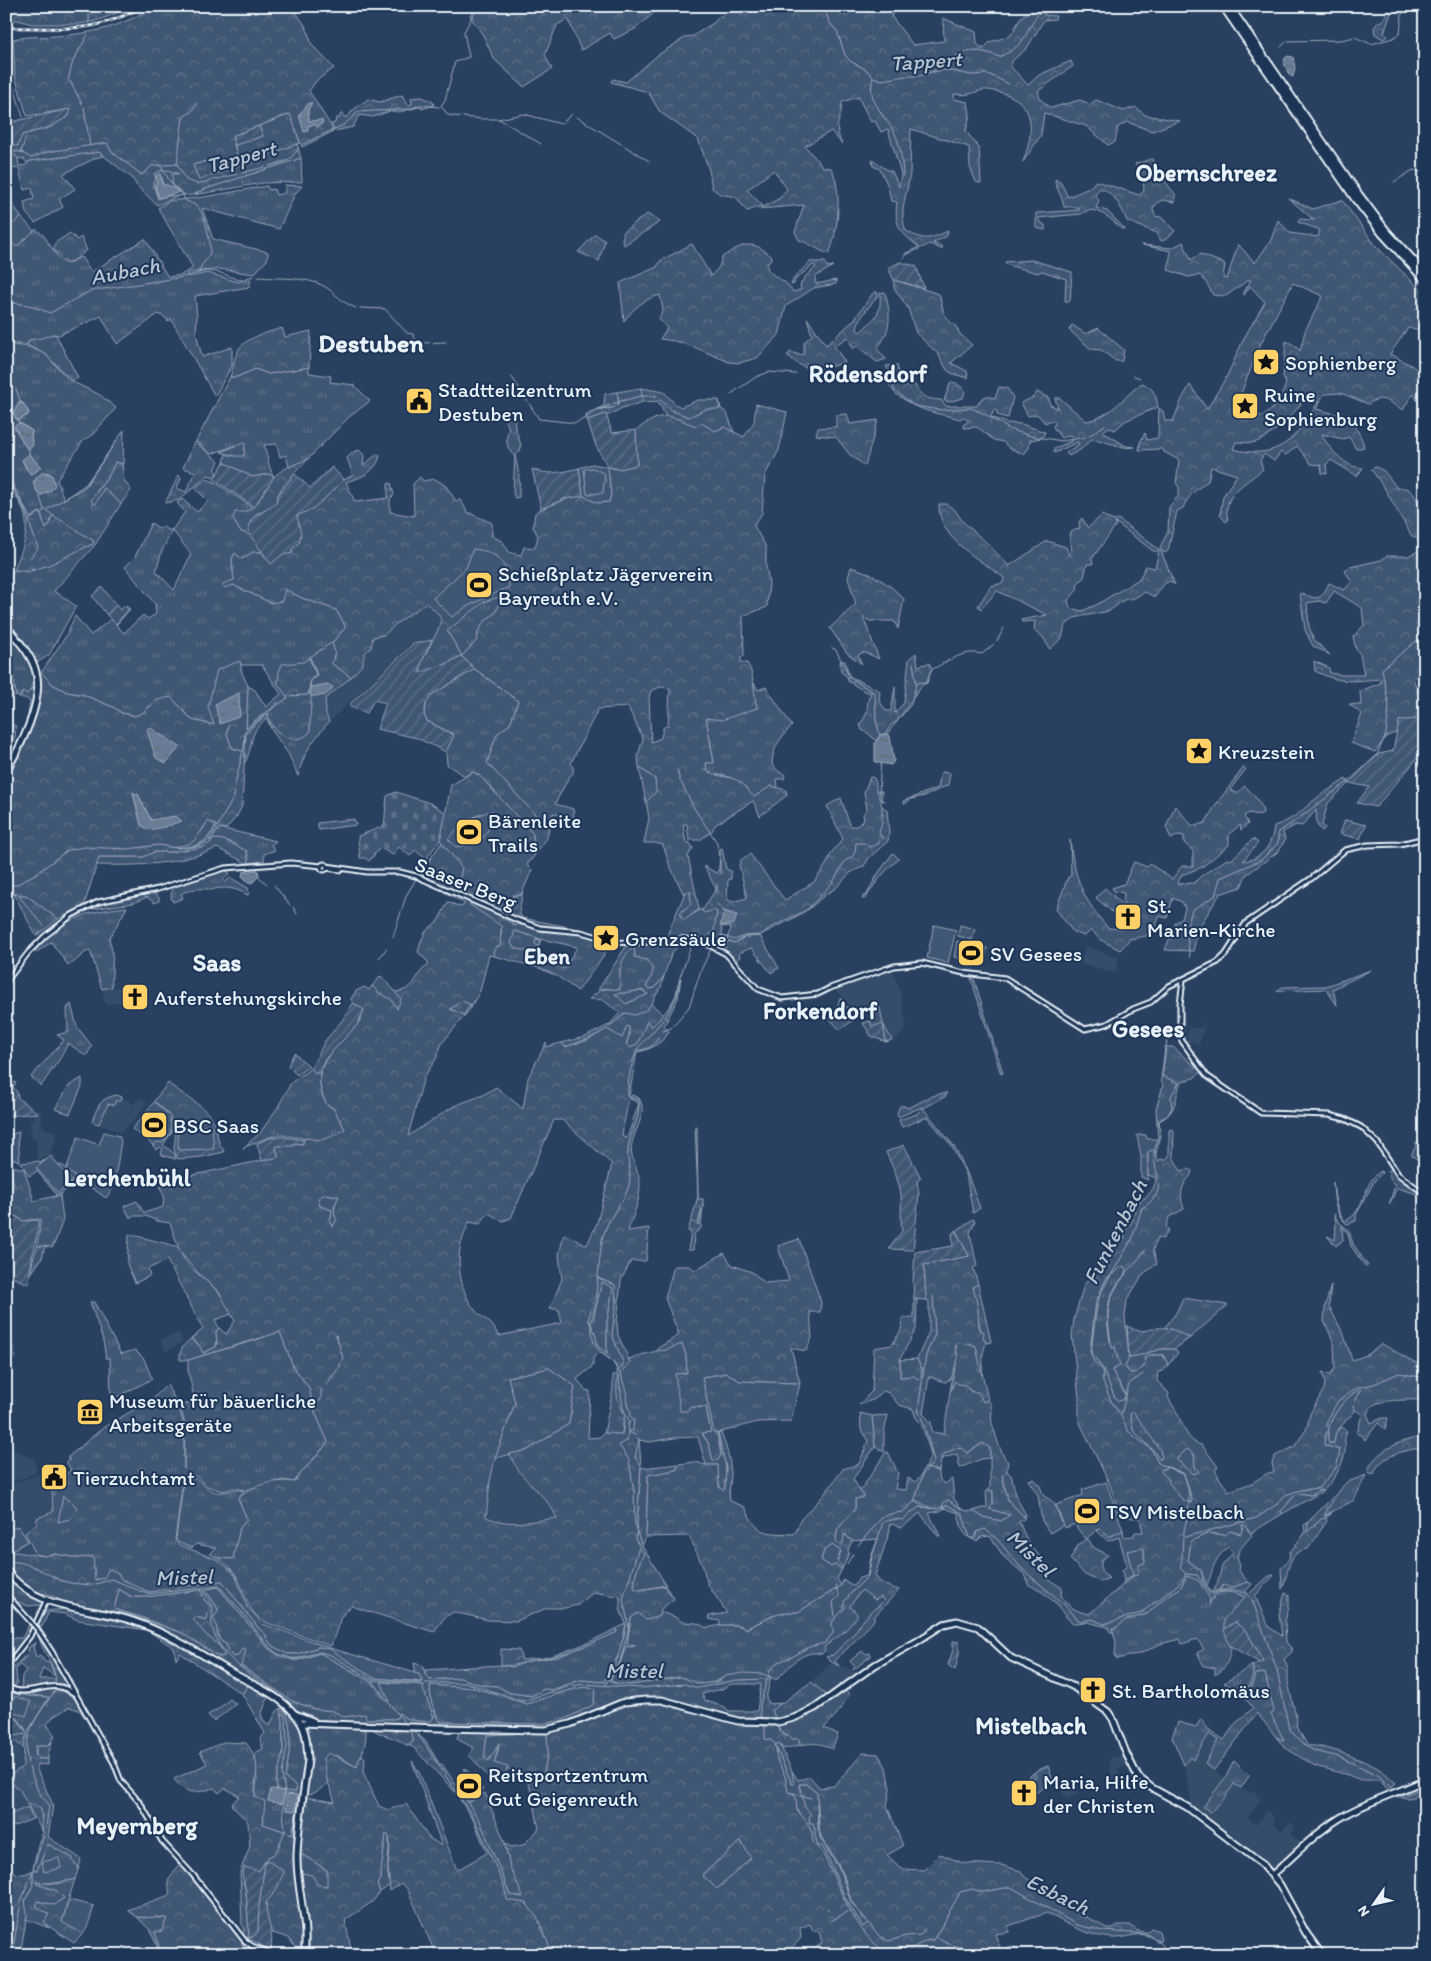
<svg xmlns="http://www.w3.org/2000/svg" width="1431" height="1961" viewBox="0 0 1431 1961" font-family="Itim,sans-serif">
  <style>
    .built { fill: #364d6b }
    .grass { fill: url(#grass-tufts); stroke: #94a4b6; fill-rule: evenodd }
    .forest { fill: url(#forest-crowns); stroke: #94a4b6; fill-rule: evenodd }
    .cemetery { fill: url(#cemetery-stones); stroke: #94a4b6 }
    .park { fill: #415774; stroke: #94a4b6 }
    .garden { fill: url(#garden-furrows); stroke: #94a4b6 }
    .water { fill: url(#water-ripples); stroke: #9dabbd }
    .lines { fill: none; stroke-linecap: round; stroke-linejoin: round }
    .stream { stroke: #9dabbd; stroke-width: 1 }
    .minor-casing { stroke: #e8f1f8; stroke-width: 7 }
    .major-casing { stroke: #e8f1f8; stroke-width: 9 }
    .highway-casing { stroke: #e8f1f8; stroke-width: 10 }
    .minor { stroke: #1d3557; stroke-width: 3 }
    .major { stroke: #1d3557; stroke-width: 5 }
    .highway { stroke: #1d3557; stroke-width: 6 }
    .rail-casing { stroke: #e8f1f8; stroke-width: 3 }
    .rail { stroke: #1d3557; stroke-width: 1; stroke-dasharray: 4; stroke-linecap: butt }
    .minor-bridge-casing { stroke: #e8f1f8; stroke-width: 7; stroke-linecap: butt }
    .minor-bridge { stroke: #1d3557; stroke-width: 3 }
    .labels { text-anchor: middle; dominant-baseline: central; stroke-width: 4; stroke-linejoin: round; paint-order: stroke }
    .poi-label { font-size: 21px; fill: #e8f1f8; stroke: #1d3557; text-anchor: start }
    .street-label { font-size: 21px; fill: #e8f1f8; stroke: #1d3557 }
    .water-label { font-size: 22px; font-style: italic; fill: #b6c2d0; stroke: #1d3557 }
    .neighbourhood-label { font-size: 22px; font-weight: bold; fill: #e8f1f8; stroke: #1d3557 }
    .quarter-label { font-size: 24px; font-weight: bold; fill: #e8f1f8; stroke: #1d3557 }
    .district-label { font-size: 26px; font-weight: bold; fill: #e8f1f8; stroke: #1d3557 }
  </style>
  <defs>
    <pattern id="grass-tufts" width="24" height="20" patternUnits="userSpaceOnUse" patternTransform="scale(1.25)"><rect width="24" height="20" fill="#415774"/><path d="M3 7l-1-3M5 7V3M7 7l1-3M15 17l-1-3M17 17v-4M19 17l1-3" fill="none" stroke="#5c7089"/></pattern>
    <pattern id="forest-crowns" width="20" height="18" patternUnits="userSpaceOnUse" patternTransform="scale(1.25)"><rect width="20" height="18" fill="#415774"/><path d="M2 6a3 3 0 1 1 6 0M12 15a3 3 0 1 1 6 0" fill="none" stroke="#5c7089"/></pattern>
    <pattern id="cemetery-stones" width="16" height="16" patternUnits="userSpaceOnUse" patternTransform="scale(1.25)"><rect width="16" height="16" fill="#415774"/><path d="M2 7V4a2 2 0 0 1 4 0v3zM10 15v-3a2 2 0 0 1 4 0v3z" fill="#5c7089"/></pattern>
    <pattern id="garden-furrows" width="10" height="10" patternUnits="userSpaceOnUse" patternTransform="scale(1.25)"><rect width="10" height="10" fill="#415774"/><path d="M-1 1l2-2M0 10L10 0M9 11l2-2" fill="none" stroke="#5c7089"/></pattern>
    <pattern id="water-ripples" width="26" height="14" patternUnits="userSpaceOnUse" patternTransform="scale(1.25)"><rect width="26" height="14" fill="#6b7c95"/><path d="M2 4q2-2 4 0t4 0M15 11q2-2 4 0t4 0" fill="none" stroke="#5a6573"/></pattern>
  </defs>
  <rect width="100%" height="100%" fill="#294061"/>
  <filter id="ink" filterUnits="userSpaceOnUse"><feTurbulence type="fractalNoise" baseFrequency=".02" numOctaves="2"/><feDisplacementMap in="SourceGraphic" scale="10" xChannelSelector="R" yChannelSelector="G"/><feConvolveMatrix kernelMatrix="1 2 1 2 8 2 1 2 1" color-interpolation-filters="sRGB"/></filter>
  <g filter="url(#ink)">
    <g class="built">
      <polygon points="426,603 438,612 442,619 441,624 432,640 412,643 329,722 326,714 325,699 351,677 366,651 371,648 372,637 384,635 397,623"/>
      <polygon points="1085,946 1119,958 1115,973 1081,963"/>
      <polygon points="892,968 900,991 906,1023 903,1033 893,1041 883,1024 879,1008 874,1007 855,1012 845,999 835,990 836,987"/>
      <polygon points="123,987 125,1001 106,1005 102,989"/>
      <polygon points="1206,1021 1199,1045 1191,1041 1186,1045 1182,1040 1188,1040 1188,1029 1202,1027"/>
      <polygon points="117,1095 134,1104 140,1097 147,1103 131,1123 120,1132 92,1122 99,1103 106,1097"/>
      <polygon points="40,1109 43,1128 58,1133 49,1156 37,1159 37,1140 32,1139 30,1122"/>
      <polygon points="6,1158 14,1185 7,1194 8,1211 6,1210"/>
      <polygon points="179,1332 183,1342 166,1351 161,1340"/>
      <polygon points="6,1447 34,1459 37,1473 6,1484"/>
      <polygon points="510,1454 514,1466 550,1504 557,1518 523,1523 496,1521 486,1517 490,1481 495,1458"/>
      <polygon points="57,1465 64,1476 52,1487 53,1512 37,1518 33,1527 25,1533 36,1554 6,1551 6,1486 35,1476"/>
      <polygon points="864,1586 879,1594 886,1603 831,1658 820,1646 834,1624"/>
      <polygon points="832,1662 852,1670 859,1676 830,1699 811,1682"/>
      <polygon points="1209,1734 1218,1740 1205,1764 1225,1778 1203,1807 1223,1800 1234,1784 1251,1793 1253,1791 1261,1799 1248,1817 1256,1825 1267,1811 1275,1818 1272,1823 1282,1831 1290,1822 1296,1826 1290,1834 1304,1846 1290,1858 1274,1869 1190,1806 1191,1801 1184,1765 1190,1757 1193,1760"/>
      <polygon points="11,1739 21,1750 23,1764 6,1776 6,1742"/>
      <polygon points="1126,1756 1131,1765 1119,1767 1119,1776 1113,1777 1114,1781 1111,1781 1110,1757"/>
      <polygon points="6,1779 21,1790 28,1807 6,1815"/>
      <polygon points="1072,1779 1078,1794 1066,1799 1059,1784"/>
    </g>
    <g class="grass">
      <polygon points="291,114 300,143 199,180 193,165 213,159 238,164 235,145 263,136 259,126"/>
      <polygon points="99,152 103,156 96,158 63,174 75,189 59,199 63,207 35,223 26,213 24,202 34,199 32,188 24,190 19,168 6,170 6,155 13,154 18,158 19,166 26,165 30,161"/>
      <polygon points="301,158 302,182 262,183 194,195 202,190"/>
      <polygon points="169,170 180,175 173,186 185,195 179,196 178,191 163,186 162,177 155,185 158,200 153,184 156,178 154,174 159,171"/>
      <polygon points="285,185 302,186 295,194 279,229 202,208 213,239 268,252 267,260 254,274 219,269 187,273 188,277 208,273 238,282 251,279 249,287 195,296 197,317 196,333 202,357 232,347 232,365 215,396 171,319 168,322 166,318 158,314 117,344 101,316 59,335 53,334 42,339 30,340 27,345 6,343 6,235 16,246 36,229 44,236 59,259 67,264 81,257 91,272 145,239 168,277 181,275 193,268 158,208 169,201 204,197 267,186 269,190 274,189 276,195 285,193"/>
      <polygon points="6,193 21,217 6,230"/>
      <path d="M6 344 29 347 45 354 69 380 100 395 116 408 93 434 83 441 57 480 64 499 86 484 124 430 123 464 115 462 112 471 97 490 98 498 104 488 121 504 95 545 54 591 76 606 49 655 38 662H34L11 629V627L6 619V584L14 570 29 572 93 544 94 541 74 530 50 525 45 530 41 512 30 518 6 471V456H9L11 452 6 440ZM22 402 29 412 27 416 17 420 13 413 19 403ZM21 423 32 431 31 438 33 445 29 449H27L16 430ZM30 455 41 467 34 473 26 469 22 460ZM43 472 50 473 51 490 42 495H39L34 481Z"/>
      <polygon points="309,367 309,373 331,376 330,382 354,385 370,401 349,417 308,459 289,467 286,455 280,457 277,444 264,445 270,468 274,477 269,474 252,477 224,462 226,454 234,456 244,447 245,442 211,454 196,441 230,377 237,377 255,369 269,374"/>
      <polygon points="641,388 664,392 675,404 681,407 698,400 719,400 721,409 727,413 734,432 724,427 715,431 701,423 696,426 665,415 658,401 643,402"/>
      <polygon points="617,392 619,403 613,408 597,409 604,406 605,394"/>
      <path d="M504 414 515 419C512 429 524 443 520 451 519 453 516 454 515 457 519 470 520 483 519 497L515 498 513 492 515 457C506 448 505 440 509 428L504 417Z"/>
      <polygon points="195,442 219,461 215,470 217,473 214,477 208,475 179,500 165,503 179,475 181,478 177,488 186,492 190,484 189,483 191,482 196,472 183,468"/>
      <polygon points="592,464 608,467 611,494 609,502 597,503 583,496 579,468"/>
      <path d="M206 479 215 482 253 508 242 513 233 519 240 531 250 535 263 552H253L242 559 235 553 232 559 234 580 223 585H233L271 603 285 589 302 598 336 610 344 623 345 628 332 643 335 652 332 664 351 677 325 699 326 714 329 722C314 739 303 753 298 776L289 755 271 729 267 719C246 733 255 747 244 764L245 732 266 715 254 721 246 729 248 686 255 690 266 707 281 694 262 665H241L240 662 217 670 215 725 192 720 171 697 148 707 145 712 135 716 122 713 113 707 84 695 67 692 52 684 41 673 66 636 75 616 91 635 111 619 116 624 129 609 125 606 130 609 116 625 124 633 143 615 148 619 156 614 155 604 125 567 135 557 151 523 160 529 162 526 167 530H172L185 512 177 503 182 499 197 512 208 501 195 488ZM172 530 191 554 174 590 156 571 162 551ZM309 658 311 680 309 693 311 704 309 712 310 732 272 727 268 720V712L288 698Z"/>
      <polygon points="102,587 116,605 107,615 92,596"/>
      <polygon points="499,597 501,598 496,612 484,622 478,632 477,640 462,656 447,631 484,601"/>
      <path d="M6 628C18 644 38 665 32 686 30 693 28 694 21 694L20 698 16 696 12 671 6 672Z"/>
      <polygon points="475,669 518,701 510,724 497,734 487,763 549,829 547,838 534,856 533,834 480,776 473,772 465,776 447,765 446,752 453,734 427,721 424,715 426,703 433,694"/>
      <path d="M754 683 758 690 766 687 792 726C781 737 772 748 772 764L779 772 785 774 784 779H777L778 788 771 786 754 798C746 788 739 780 726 776 719 774 714 776 707 771L706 763 714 762 706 718 757 708 754 695Z"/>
      <path d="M6 720 8 726 15 725C17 737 14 740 6 748Z"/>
      <polygon points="639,767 655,779 657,792 646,802"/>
      <polygon points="941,772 950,773 948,785 925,796 911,799 905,804 903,801 938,788"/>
      <polygon points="354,819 356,825 319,830 317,823"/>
      <path d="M208 821 216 825C207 843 195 849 175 847L176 845C193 846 200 834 208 821Z"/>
      <path d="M219 828 276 841 271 845 275 850 264 854V861L246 863 217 848C178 865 138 866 96 865L99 857H143L154 852H171L210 843Z"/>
      <polygon points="442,842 462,868 459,883 462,894 420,874"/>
      <path d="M223 870 229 872V875L223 879 225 882 231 878 248 888 249 894 247 895C237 888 223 886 211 890 203 887 189 889 181 894L183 898 173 902C161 881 209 874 223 870Z"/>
      <polygon points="477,887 496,899 521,895 523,890 519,912 516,916 479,901 476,896"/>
      <polygon points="690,891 691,904 681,912 684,919 702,909 702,911 714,910 717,912 715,930 705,940 694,938 666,938 684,895 683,893"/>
      <polygon points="143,893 156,894 159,898 159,901 155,903 147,897 133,903 86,910 99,904"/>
      <polygon points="14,894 26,895 58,919 36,936"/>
      <path d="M473 901 518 924 539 929 581 933 609 942 603 957 578 991 557 976 539 968 494 956 493 952 502 933 501 928 470 905ZM515 931 540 939H536L533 953 528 951ZM541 939 577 947 565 969 536 955Z"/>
      <path d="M127 907 109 939C115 953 111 972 112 987L102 989 90 950C81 954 77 962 68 965L51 942 37 952 34 950C65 918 83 912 127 907Z"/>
      <polygon points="760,936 779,968 771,973 751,948 739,953 740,957 735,961 724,951 728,941 735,943 745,937"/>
      <polygon points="681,940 678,947 672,952 664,976 655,988 650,989 646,987 651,978 634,957 634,948 620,970 620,991 605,988 598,990 627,945"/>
      <polygon points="381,976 402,999 397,1010 372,986"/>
      <polygon points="642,990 649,994 625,1004 615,994"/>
      <polygon points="840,998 856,1018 840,1030 829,1018 838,1005"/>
      <polygon points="462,1001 472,1005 471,1008 470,1006 464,1015 449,1009"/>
      <path d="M650 1003 663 1014 658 1022 651 1027 647 1022 638 1043 631 1048 626 1045 629 1036V1027L622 1038 607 1029C593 1037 580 1042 565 1047L561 1043 585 1037 609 1025V1027L625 1013H629Z"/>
      <polygon points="71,1004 77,1027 92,1046 86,1056 68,1043 61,1057 41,1086 31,1077 64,1040 57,1035 68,1032 67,1008"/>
      <polygon points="872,1007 880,1008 883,1024 892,1040 886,1042 883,1025 872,1027 870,1021 876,1019"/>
      <path d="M1165 1047H1173L1201 1072 1194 1078 1181 1082C1174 1099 1178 1112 1159 1121L1161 1136 1155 1156 1148 1152V1180L1141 1177V1157L1137 1135H1146L1147 1139H1158L1156 1109 1163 1086 1161 1080Z"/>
      <path d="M311 1068 316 1074 320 1071C319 1084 320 1093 327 1105L333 1108 345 1129 327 1140 320 1141 282 1135 269 1137 243 1148 260 1133 278 1107 291 1083Z"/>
      <polygon points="82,1078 82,1086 70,1114 55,1109 69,1086"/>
      <path d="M117 1095 122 1097 119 1102 116 1100 114 1105 108 1104 99 1124 92 1122C97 1107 100 1098 117 1095Z"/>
      <polygon points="922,1107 954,1146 965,1168 980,1208 973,1213 966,1174 951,1145 927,1117 902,1127 899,1120 917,1114"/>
      <polygon points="695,1126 697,1126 698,1199 703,1199 703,1205 697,1226 691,1222 698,1196"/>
      <polygon points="19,1132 18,1139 20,1162 15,1159 7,1161 6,1136"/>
      <path d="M1416 1142 1425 1143C1425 1150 1421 1154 1421 1161L1412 1156V1153L1416 1146Z"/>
      <path d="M45 1160 37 1168 60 1166 62 1165 76 1177C70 1185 65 1194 55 1196L56 1194 37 1171 29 1176 21 1163 39 1161 40 1163Z"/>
      <polygon points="1391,1169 1403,1182 1419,1193 1417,1194 1397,1188 1389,1205 1395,1185 1391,1181 1388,1171"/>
      <path d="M1381 1171 1382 1173 1375 1180 1356 1215V1221L1347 1224C1334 1213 1334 1199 1333 1182 1335 1196 1335 1211 1345 1221 1366 1212 1362 1182 1381 1171Z"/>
      <path d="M324 1194 339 1196C335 1203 332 1213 337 1220L332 1227 330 1222 332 1210 320 1206 318 1198Z"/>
      <polygon points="1334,1214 1338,1221 1349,1231 1353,1244 1368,1266 1365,1266 1351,1246 1348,1234 1342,1226 1343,1240 1336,1246 1327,1236 1335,1240 1336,1222"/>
      <path d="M129 1234 179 1247C183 1266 205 1278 217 1291 223 1297 228 1306 232 1314L215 1320 219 1328 216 1332 217 1341 216 1347 203 1353 196 1342 191 1339 203 1329 167 1260 148 1269 150 1276 135 1283 127 1264Z"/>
      <path d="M1122 1266 1126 1268 1127 1272 1116 1286 1108 1325 1112 1347H1115L1121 1366 1112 1370 1133 1410 1160 1449 1162 1457 1159 1460 1153 1450 1133 1430 1130 1414 1115 1398 1102 1368 1091 1353C1094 1332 1095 1295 1107 1279 1112 1273 1117 1272 1122 1266Z"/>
      <polygon points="602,1282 613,1288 607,1322 607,1354 598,1347 595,1333 590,1324 593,1320"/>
      <path d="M978 1284 991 1342 986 1343C977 1326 977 1306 973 1287Z"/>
      <polygon points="1183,1298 1228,1305 1190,1338 1165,1327 1176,1313"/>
      <polygon points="90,1302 94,1302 121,1354 135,1350 144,1359 152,1379 111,1400 110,1358 106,1358 103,1340"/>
      <path d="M280 1331 293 1366 309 1388 315 1412 328 1442C317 1457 304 1467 294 1482L283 1480 245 1490 233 1488 223 1491 207 1486 196 1476H179L183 1479 175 1540 179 1545 216 1559 231 1570 236 1577 248 1608 263 1624 333 1649 419 1674 423 1682 374 1678 330 1650 319 1647 297 1654H286L270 1644 265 1634 259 1629 222 1581C201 1584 171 1592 151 1592 130 1592 124 1572 94 1580L93 1557 76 1558 56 1554 45 1556 36 1554 25 1533 37 1524V1518L53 1512 52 1486 71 1470 66 1461 70 1460 67 1458 104 1427 151 1400 167 1385 178 1405 184 1425V1469L185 1425 180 1405 195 1402 188 1370V1360L256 1340Z"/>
      <path d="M957 1342 971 1344 976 1346 988 1400 983 1402 981 1400 965 1385 950 1392C951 1381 956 1370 957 1359 958 1352 955 1349 957 1342Z"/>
      <path d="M682 1343 686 1355 687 1373 676 1374 688 1407H706L711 1432 702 1434 709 1444 713 1461 718 1460 721 1455 717 1433 714 1434 702 1377 727 1373 740 1381 800 1383 791 1421 757 1422 718 1433 726 1467 725 1489 723 1490H721L717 1476 718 1465H706L698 1437 674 1438 649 1442 639 1440 641 1465 635 1459 628 1432 630 1417 621 1373 630 1362 629 1359C646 1352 664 1351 682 1343Z"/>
      <path d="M1162 1349H1175L1178 1353 1168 1365 1163 1355H1150L1145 1358 1144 1367 1134 1373H1130L1125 1367C1126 1364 1126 1361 1129 1359 1130 1357 1157 1350 1162 1349Z"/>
      <polygon points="917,1359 922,1369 921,1378 918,1379 900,1378 900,1360"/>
      <polygon points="549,1368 575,1386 569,1424 528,1450 495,1458 515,1403 508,1377"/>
      <polygon points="613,1375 618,1375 618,1400 625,1415 623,1423 622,1435 604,1433 613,1389"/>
      <path d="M1363 1388 1358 1396 1354 1409 1355 1411 1336 1432 1334 1443H1329C1322 1424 1347 1393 1363 1388Z"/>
      <polygon points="888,1415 884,1432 884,1452 875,1447 872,1416"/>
      <polygon points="983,1443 990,1448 990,1458 981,1459 960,1468 957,1454 941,1459 942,1455 954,1449 961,1448 967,1453"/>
      <polygon points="1187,1449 1194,1453 1195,1466 1199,1472 1193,1474 1176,1459"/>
      <path d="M886 1452H888L898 1473 895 1489 906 1490 908 1478 915 1482 921 1476 924 1468 939 1471C939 1477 939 1481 945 1484L952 1479 954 1499 962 1510 948 1500 942 1507 945 1508 940 1511 929 1513 940 1536H938L920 1513 901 1528 892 1524 889 1525 890 1530 875 1575C879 1584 891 1588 899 1590L874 1617V1620L870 1625 835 1661 839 1666 830 1661 826 1657 833 1655 855 1632 860 1624 871 1612 884 1601 881 1597 875 1600 862 1590 850 1606 857 1614V1617L844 1632 824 1647 825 1650 822 1654C802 1648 789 1668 776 1680L771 1677 725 1676C715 1684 701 1686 689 1681 685 1680 683 1677 678 1677 662 1679 623 1691 610 1680L620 1663 626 1646 635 1645 627 1644 631 1618 638 1613 660 1616 661 1612 675 1617 682 1622 697 1623 707 1628C719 1625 735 1622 746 1629L772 1616 787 1612H798L841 1586 843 1580 854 1586 859 1578 867 1576 871 1557 878 1539 852 1541 845 1534 843 1543 840 1545 836 1543 837 1530 855 1509V1499L864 1497 860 1491Z"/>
      <path d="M679 1464 676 1470 648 1475 646 1537 642 1546 666 1585 639 1590 634 1588C634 1575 638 1565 644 1554L635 1539 636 1536 641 1468Z"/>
      <path d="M1169 1467 1184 1474 1192 1499 1191 1503C1178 1500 1177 1491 1168 1483L1169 1480 1161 1472V1469Z"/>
      <polygon points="1007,1471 1011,1475 1017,1499 1026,1515 1023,1516 1008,1500 1002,1476"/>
      <path d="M184 1477C203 1477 201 1488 216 1492 227 1494 233 1487 244 1491L238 1498 247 1519 240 1528 233 1559 218 1558 210 1554 216 1548 196 1544 192 1548 177 1542 176 1539Z"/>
      <path d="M1319 1490 1323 1491 1282 1514 1281 1511C1294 1500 1291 1490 1311 1495Z"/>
      <polygon points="986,1491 993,1491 993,1505 989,1509 1011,1515 1001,1521 982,1517 973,1511 987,1507"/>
      <polygon points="1335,1495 1338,1496 1328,1508 1325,1516 1332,1513 1326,1518 1321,1519 1307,1532 1308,1522"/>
      <path d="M1243 1524 1252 1535C1245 1544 1232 1554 1240 1565L1239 1571 1248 1582 1231 1588 1221 1589 1211 1593 1217 1585 1222 1566 1233 1553 1228 1547C1211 1562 1215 1568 1206 1587L1201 1570 1188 1561 1191 1541 1209 1533 1217 1535 1229 1531 1242 1530Z"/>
      <polygon points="833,1545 841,1551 837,1561 843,1567 842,1569 835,1565 831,1567 821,1560 824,1550"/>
      <polygon points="1144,1547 1145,1563 1138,1575 1133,1576 1123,1585 1124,1581 1133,1575 1127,1551"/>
      <path d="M1187 1576 1199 1580 1211 1599 1210 1601 1217 1593C1228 1591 1235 1592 1245 1597L1229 1645 1231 1647C1229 1660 1227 1668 1215 1675V1668L1204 1666 1197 1653 1204 1649 1197 1639 1182 1644 1180 1639 1160 1644 1142 1653 1117 1659 1115 1656 1116 1642 1112 1628H1116L1126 1620 1147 1614 1164 1598 1180 1588Z"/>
      <polygon points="6,1579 19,1590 21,1588 42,1602 43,1605 28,1606 16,1601 6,1591"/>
      <path d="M218 1587 269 1649 295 1661 320 1653 372 1682 388 1700 380 1682 424 1685 427 1700 434 1717 431 1721C418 1722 407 1721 399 1713L397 1718 394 1719H366L364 1715 344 1717 333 1711 314 1709 292 1701 241 1666 238 1656 233 1657 228 1651 226 1644C214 1640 220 1627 213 1619L218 1610 214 1602 204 1589Z"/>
      <polygon points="119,1589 131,1597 144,1597 201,1590 205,1601 210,1605 210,1611 206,1620 195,1617 206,1635 220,1646 225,1656 219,1657 182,1633 138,1616 114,1609"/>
      <polygon points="626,1624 620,1652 604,1682 581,1680 552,1690 544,1689 532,1696 510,1693 497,1686 482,1685 460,1678 429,1680 425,1674 425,1670 501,1665 512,1667 533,1660 558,1657 617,1632 616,1629"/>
      <polygon points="1253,1665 1253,1676 1246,1692 1249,1692 1256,1674 1265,1673 1275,1712 1272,1714 1285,1742 1276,1737 1257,1713 1214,1770 1205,1764 1218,1740 1209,1734 1193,1760 1190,1757 1184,1765 1172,1737 1178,1722 1196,1727 1201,1719 1208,1729 1224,1740 1235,1724 1253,1708 1239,1690 1224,1683"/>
      <path d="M811 1682 830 1698 844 1688 849 1695 837 1714 824 1728 838 1734 832 1749C821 1742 813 1743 800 1745L799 1740C782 1739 776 1725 772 1710Z"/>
      <path d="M248 1685 268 1698 261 1715 265 1723 270 1726 275 1714 280 1708 283 1720V1752L276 1782 277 1790 296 1791V1786L285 1778C289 1755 294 1730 285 1709 315 1735 304 1775 300 1809H297L292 1834 263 1824 264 1801 255 1797 257 1779 255 1753 263 1749 260 1739 265 1733 242 1694Z"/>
      <polygon points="430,1685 475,1688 527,1704 566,1691 584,1687 597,1689 593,1705 561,1721 541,1724 440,1722 431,1701"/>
      <polygon points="6,1690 28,1696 50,1697 27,1733 24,1749 10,1737 6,1739 6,1737 27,1733 18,1720 7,1711 9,1699 6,1698"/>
      <polygon points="230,1699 236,1704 214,1721 208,1715 218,1709"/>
      <path d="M311 1723 366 1728C367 1742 362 1755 357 1767L336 1755 326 1776 328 1783C321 1788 315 1795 306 1795L309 1764 305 1730 307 1725Z"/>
      <path d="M372 1728 410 1731 414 1741 409 1745H406C397 1736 380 1737 372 1728Z"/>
      <path d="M547 1732 548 1753 543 1776C528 1782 507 1767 494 1763L498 1752 499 1744 489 1761 483 1759 487 1735Z"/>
      <polygon points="52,1742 48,1754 48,1759 36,1759 36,1746 48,1746"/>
      <polygon points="779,1743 792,1771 795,1784 792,1784 775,1745"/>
      <polygon points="1234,1761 1249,1776 1241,1788 1234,1784 1223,1800 1210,1812 1203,1807 1225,1778"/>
      <polygon points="798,1784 806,1784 817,1793 820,1838 842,1873 851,1902 868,1923 863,1927 845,1898 826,1853 818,1846 813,1831 815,1830 813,1823 809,1823"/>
      <polygon points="485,1793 505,1843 510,1867 524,1897 510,1895 480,1821 468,1803"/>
      <polygon points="27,1804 35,1805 41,1809 42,1831"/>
      <polygon points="28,1807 33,1819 6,1829 6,1816"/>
      <path d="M386 1833 389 1836C390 1852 385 1870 390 1885L380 1892 377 1884 381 1879V1870Z"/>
      <polygon points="741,1841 751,1858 717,1889 702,1875"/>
      <path d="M48 1844 73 1858 72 1861 79 1867 75 1879C61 1884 51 1883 36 1882L37 1884 57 1891 64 1898 54 1905 38 1901 37 1907 49 1914 44 1923 49 1928 26 1919 25 1900 33 1885V1870H37Z"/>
      <polygon points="298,1852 327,1870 328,1886 318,1885 299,1875"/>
      <polygon points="13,1913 9,1955 6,1955 6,1918"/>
      <polygon points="137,1917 167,1918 162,1931 155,1932 160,1951 163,1955 159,1951 150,1930"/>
    </g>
    <g class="forest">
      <polygon points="6,6 119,6 120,12 96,21 79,24 32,24 17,20 6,22"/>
      <path d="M153 6H294L293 8 306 27 312 45 334 68 316 81 309 91 334 131 302 147 290 114 232 136 239 164 213 159 193 165 199 180 297 144 301 158 202 190C188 199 185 196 173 186L172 174H179C170 170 163 168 154 174L156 178 153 184 158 199 166 196H179L157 205 137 186 132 178 99 152 30 161 27 163 24 159 18 158 13 154 6 155V145H12L22 135 51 127 68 116 71 109 27 116 15 76 13 39C27 36 41 37 55 36 90 34 124 27 153 6Z"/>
      <polygon points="475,6 662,6 635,29 614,39 610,33 581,50 568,19 557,25 545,55 552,69 524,87 494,59 484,37 470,16"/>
      <path d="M732 6H900L891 16 913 45 944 41 943 18 976 32 977 44 983 49 990 42 1010 36 1022 16 1034 9V6H1046L1044 15 1056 16 1055 19 1044 20 1027 48 1012 61 1011 67 1028 85 1039 75 1071 61 1073 66 1038 91 1040 99 1051 108 1080 100 1090 104 1096 100 1124 111 1135 107 1145 115 1180 121 1152 131 1127 122 1118 127 1115 142 1108 145 1086 126 1044 113 1041 135 1023 162C1037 124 1034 96 988 90 982 89 975 93 969 94 964 95 959 95 954 94V99L968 102 970 115 966 131 979 148 981 183 976 182 970 167 969 147 911 129C910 143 911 158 910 173 908 194 898 210 906 231 925 241 928 240 948 231L947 236 933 243 943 247 941 249 930 244 908 254 903 259 906 253 919 247C900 232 894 227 897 202L891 201 888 186 880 169 873 166 872 160 889 171H892L899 187 901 174 888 129 881 132 875 121 871 122 858 97 842 102C842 121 832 123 842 144L831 131 805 146 823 167 831 168C843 190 838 232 829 254 817 250 810 243 799 240L795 232 804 205 760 209 780 198 787 189 774 170 747 190 763 206 747 211 736 197 720 194 712 188 709 170 698 139 660 112 648 92 611 82 613 79 626 82 658 55 686 37 693 36 715 22 717 18 732 10Z"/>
      <path d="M1388 6H1390L1391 13 1384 33 1388 35 1387 37 1383 39 1375 34 1374 28 1378 22C1386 20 1388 14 1388 6Z"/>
      <polygon points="6,46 11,62 12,75 9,80 11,89 10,102 6,96"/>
      <polygon points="402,95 408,105 412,104 411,98 422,97 433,102 434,105 422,109 419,107 399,112 390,111 373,117 359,115 353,127 335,131 331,124 335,123 336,118 340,118 340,115 342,113 344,117 348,117 352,111 368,99 380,102"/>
      <path d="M1152 159 1158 173 1175 194V202L1162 200 1157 203 1153 209 1155 216 1161 217 1175 231 1165 240 1161 241 1157 233 1127 221C1121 207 1115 193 1100 188L1095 195 1099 201 1096 208 1107 211 1125 229H1122C1112 220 1095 203 1081 214L1038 218 1040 222 1045 225V230L1036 228V213L1080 210 1078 207H1064C1063 196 1055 189 1055 179L1061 183 1068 197 1089 188 1096 181 1139 195 1144 191 1143 179 1135 164Z"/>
      <path d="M1288 198 1313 209 1342 200 1376 246 1425 294V330L1408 328 1390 354 1411 365 1425 376V410L1420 406 1414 394 1410 398 1403 410C1388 402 1383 394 1368 404L1341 393 1324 394 1316 409 1336 414 1342 413 1354 419C1355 431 1362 435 1364 447L1356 449 1349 437 1343 439 1322 434C1325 444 1344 465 1356 467 1358 468 1361 467 1363 468L1357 476 1331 460 1326 464 1327 474 1322 473 1321 465 1311 464 1297 446 1286 455 1281 452 1274 461 1264 454 1260 461 1263 469C1247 483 1221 494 1228 520L1226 522 1220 515 1223 496 1237 475 1211 467 1208 481C1197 489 1188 495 1183 508L1177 511 1168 551 1164 553 1160 547 1168 532 1169 507 1179 495V487L1176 483 1179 460 1164 452 1163 449 1139 450 1140 442 1145 433 1147 440 1158 438 1159 408 1163 411 1165 421H1173L1182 399 1190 385 1207 409 1227 376 1244 338 1265 302 1250 286 1244 295 1243 294 1251 280H1248L1226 296 1213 295 1206 282 1200 275 1188 277 1168 270 1171 251 1142 245 1172 248 1183 242 1191 260 1200 254 1225 264 1223 278 1227 279 1238 244 1255 263 1271 240 1278 220 1290 233 1318 237 1320 230 1298 222 1299 219 1314 220ZM1293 283 1323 296 1305 331 1300 351 1294 345 1286 341 1283 378 1286 383C1280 401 1275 412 1257 417L1240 396 1260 345ZM1311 395 1318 402C1296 438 1280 461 1233 449L1236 442C1241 442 1247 443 1252 443 1268 441 1298 411 1305 397Z"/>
      <polygon points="647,214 660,222 624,245 622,240 624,231"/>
      <polygon points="70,233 77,240 81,237 87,250 73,261 66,262 54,251 55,243"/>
      <polygon points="595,234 605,241 599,261 578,252"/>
      <path d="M692 244 711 276 719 267 722 257C743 244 752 238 772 257L767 265 768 270C777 280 786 279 793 292L801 290 800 285 805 277 816 267 813 265 795 280 794 284 791 285C793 276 804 269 810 262H825L827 267 833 266 815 277 816 284 836 280V284L814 288 786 306 779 335 757 358 739 363 729 362 694 347 675 341 660 339 667 328 659 319 663 310 660 295C644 299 634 308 624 321L620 283 657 267 660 261Z"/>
      <polygon points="1032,260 1072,272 1070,301 1065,301 1066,279 1042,271 1038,273 1007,265 1005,262"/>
      <polygon points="894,280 939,294 944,313 951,323 955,325 960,334 972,345 951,363 967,371 968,378 953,374 947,370 938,354 916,333 908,308 894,288"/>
      <path d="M874 292H877L878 295C871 306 858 317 857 330L860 332C874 319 882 315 880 293L885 292C891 314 892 330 877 349L886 359 877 362 857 346 853 349 848 337 834 346 845 362C832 367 813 372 800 365 796 363 791 358 787 355L791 352 799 355 804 354V342L812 335 807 318 826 345 853 321Z"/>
      <polygon points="1072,325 1086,334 1098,328 1124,350 1122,361 1116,361 1101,350 1091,349 1069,330"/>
      <path d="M282 328 285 337 311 331 309 367 269 374 255 369 237 377H230C233 369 234 359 237 353 243 337 268 333 282 328Z"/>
      <polygon points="53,334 56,335 78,378 72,381 45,354 27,345 29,340 42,338"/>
      <path d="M897 365 899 374 909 385H915C921 398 928 399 941 400L946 406H977L981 399 987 396 995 398 999 387 1007 388 1013 397 1008 418 997 415V411L994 410 991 417 1007 423 1021 424 1045 432 1042 438 1030 440 1029 448 1024 454 1009 448 1003 442 994 440 977 427 964 428 963 425 969 421 963 417 960 419C947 415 933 414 920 408 911 405 902 396 894 390L893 379 886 366Z"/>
      <polygon points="951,382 956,383 965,390 963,398 948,402 944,400"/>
      <path d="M1142 383C1154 388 1156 395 1158 407L1125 421 1115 430 1108 427 1103 432 1126 446 1135 447C1121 450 1106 440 1092 439L1080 450 1069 456 1066 453 1079 444 1078 442 1054 453V449L1073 440 1071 435 1061 438 1053 427 1055 423 1052 420 1045 423 1037 414 1028 416 1021 403 1034 397 1037 392 1049 398 1050 405 1058 408 1055 398H1060L1086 421C1111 417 1123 397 1142 383Z"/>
      <polygon points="641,388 643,402 622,408 607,416 606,414 587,420 586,414 597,409 613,408 619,403 617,392"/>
      <path d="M756 404 787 412 779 450 765 475 762 513 754 526 766 547V566L769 583 767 607 743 616 744 656 741 657V663H747C754 672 754 695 757 708L722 720 706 718 714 763H706L707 771C717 778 730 775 740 782 745 785 750 793 754 797L771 786 786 790 787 795 760 816 753 801 715 825 712 831 700 840H689L687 824H683L686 844 689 842 693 848 688 856 699 909 685 920 680 916 681 912 691 904 690 891 683 893 670 866 663 845 655 843H644L649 818 646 802 656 792 655 779 639 767 638 755 643 739 628 707 598 709 571 763C574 769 575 773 569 777L555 804 573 809 574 820 553 813 549 829 487 763 497 734 510 724 518 701 475 669 461 656 446 664 419 674 422 661 441 624C442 614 433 609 426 603L397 623 384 635 373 637 371 648C364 652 363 656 363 664L351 677 332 664 335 652 332 643 345 628 344 623 336 610 302 598 285 589 282 601 271 603 233 585 225 588 222 584 234 580 232 559 235 553 242 559 253 552H263L264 556 293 553 291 550 299 543 300 534 297 516 323 500 344 480 353 475 347 458 353 452 359 450 364 455 363 466 377 454 380 455C377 472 360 478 346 482L355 502 388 498V484L391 483 394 495 390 499V512L414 516 413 484 420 477 423 481 435 479 446 486 456 501 461 500 467 512 492 523V536L503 542 509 552 521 555 524 547 535 548 538 536 533 527 535 513 541 509 572 497 583 496 597 503 609 502 611 494 608 467 617 469 637 465 636 430C664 411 665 414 696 426L701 423 715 431 724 427 744 437 754 422ZM499 597 501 599 496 612 484 622 478 632 477 640 462 656 447 631 484 602ZM660 687 670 688 668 725 663 728 661 738 651 742 649 697 651 691Z"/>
      <polygon points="847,414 850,424 878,420 865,466 850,455 836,437 816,435 818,428 836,427 836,415"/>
      <polygon points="245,442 244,456 234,456 221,452"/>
      <path d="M308 459C297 472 279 485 276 502L264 512 257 513 249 524 250 535 240 531 233 519 235 512C260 515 261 488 276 475 285 467 298 463 308 459Z"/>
      <path d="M115 462 122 464 124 480 131 490 121 504 104 488 96 503 93 504 91 501C99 487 110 478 115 462Z"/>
      <path d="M1376 467 1384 471 1397 488C1410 486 1413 493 1419 504L1425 498V670L1413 678 1422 703 1425 718 1399 721 1398 732 1387 736 1375 752 1351 743 1362 714 1349 704 1361 705 1360 691 1381 683 1380 679C1352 681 1341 684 1315 671L1314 661 1329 668 1330 673 1342 675H1364L1360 654 1356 649 1353 637 1364 625 1362 608 1334 591 1326 603 1319 601 1307 603 1309 627 1314 640 1330 655 1313 646 1305 630 1300 593C1318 600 1321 601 1329 583L1344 590 1352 582 1345 571 1350 567 1381 560 1387 556H1408L1421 550 1424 544 1411 535 1385 489 1371 469Z"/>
      <path d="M6 472 30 518 40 512 46 529 48 525H50L51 517 54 516 94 541 93 544C65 555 46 573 14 570 23 547 33 528 20 503 13 492 6 485 6 472Z"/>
      <path d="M939 504H946L955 510 963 522 988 544 1009 566 1047 541 1066 547 1069 555 1072 551 1069 533 1080 528 1079 522 1082 518 1088 528 1102 515 1113 521 1118 519 1161 551 1175 585 1170 581 1164 584 1155 597 1145 592 1134 598 1124 600 1109 611 1074 618 1065 626 1062 638 1050 649 1043 637 1034 630 1035 621 1022 622 1021 620 1047 615 997 591 981 609 978 606 991 586 1003 583 1004 578C980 559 938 540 939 504ZM1115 522 1153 551H1159L1155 568 1146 566 1139 579 1096 605 1082 611 1070 608 1068 601 1077 590 1078 583 1084 577 1087 564H1093L1092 559 1116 525Z"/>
      <path d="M851 567C872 573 889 583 904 599L898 629 894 621H870L863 617 879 659 864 652 858 655 862 664 847 653 830 628 856 604 848 578Z"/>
      <path d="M916 653 918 666 929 663 932 669 927 683 922 685 897 721 891 725 886 733 880 735 876 741 869 734 862 730 860 724C872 709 864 706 871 693L864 691 848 681 847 676 841 672 840 661H845L849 676 880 691 879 700 886 711H891L895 687V713L904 703 909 659Z"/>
      <path d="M309 658 317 677 311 680C308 693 312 694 311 704 310 714 310 721 310 732 294 749 270 732 268 713L246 732 242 806 237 816 226 829 219 828 210 843 203 847 171 852H154L143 857H99L84 906 58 919 26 895 6 894V773L30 730 39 705V673H42L52 684 67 692 84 695 113 707 122 713 135 716 144 712 157 700 171 697 192 720 214 725 208 707 217 670 240 661 242 673 248 686 246 728 262 715 288 698 278 684 279 672 282 664 303 662ZM133 793 138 794 151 820 141 825ZM208 821 216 825C208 843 195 850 175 847L189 844 195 840Z"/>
      <polygon points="12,671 16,696 9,697 6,672"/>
      <polygon points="34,673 36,692 30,713 28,713 30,702 26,698 20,698 23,692 27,694 30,691 33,682"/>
      <path d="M1244 767 1246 769 1230 790 1237 793 1245 786C1252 794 1262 802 1263 813L1258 815 1249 813 1244 816 1248 824 1241 830 1240 825 1229 834V845L1202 867 1182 875 1177 884 1194 883 1201 876 1227 859 1231 860 1253 839 1258 843 1243 861C1263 859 1272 845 1274 826 1293 820 1299 813 1313 801 1323 793 1335 786 1346 779L1349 783 1328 803 1322 824 1325 828 1322 831 1317 825 1316 810 1302 826 1296 825 1283 832 1285 840 1279 851 1246 875 1241 887 1220 894 1199 927 1193 951 1165 950 1176 922 1182 919 1185 908 1182 902 1173 898 1167 918 1160 916 1151 935 1130 939 1120 950 1099 939 1092 930 1084 936 1073 932 1056 909 1068 877 1071 876 1070 840C1075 879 1082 898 1108 928L1123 929 1135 922C1137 912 1131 908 1123 902L1124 893 1114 891 1112 888 1124 884 1134 862 1147 867 1150 864 1172 879 1182 866H1193V851L1184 843V836L1179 835 1171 839 1166 827 1175 806C1183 813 1186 822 1194 826L1205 823 1217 803Z"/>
      <path d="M473 772 480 776 533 834 534 856 527 865 532 870 521 895H513L509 907 501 906 496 899 490 903 477 888 476 896 479 901H473L470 905 503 927 501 929 500 946 496 947 493 952 494 956 489 955 480 991 472 1005 462 1001 450 1009 464 1015 469 1006 471 1008 442 1043 436 1059 424 1077 408 1136 454 1106 483 1095 496 1087 523 1109 528 1078 546 1043V1047L561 1043 565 1047 588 1040 607 1029 622 1038 627 1026 629 1027V1036L626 1044 631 1048 638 1043 647 1021 651 1027C660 1020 670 1007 675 997 678 990 676 985 681 978L678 998 664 1026 669 1031C665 1042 648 1051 637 1052L622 1135 623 1137 627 1138 639 1103 630 1099 632 1095 639 1098C648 1112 635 1129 632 1143 628 1157 640 1171 640 1185 640 1200 633 1216 628 1231L649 1228 646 1261H631L621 1280 617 1322 618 1335 630 1362 621 1373C622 1379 623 1383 625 1388 628 1397 624 1404 631 1412L630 1416 634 1419 633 1430 628 1432 635 1435 639 1439 635 1458 641 1465 636 1536 635 1539 644 1554C638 1565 634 1575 634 1588L639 1590 665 1586 674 1599 661 1609 660 1616 646 1620 638 1613 631 1618 627 1644 636 1645 632 1647 626 1646 620 1663 610 1680 613 1683 631 1685 681 1677 700 1684 718 1682 725 1676 744 1673 763 1674 771 1677 766 1698 770 1704 781 1703 772 1710 780 1732 785 1736H790L791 1739H799L800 1745 783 1749 779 1743 775 1745 792 1784H794L792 1771 798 1780 810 1777 820 1788 834 1786 863 1753 878 1754 886 1767 890 1789 887 1806 903 1846 887 1855 902 1869 924 1870 940 1854 963 1863 1001 1865 1021 1871 1025 1877 1072 1909 1110 1930 1118 1925H1129L1138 1931 1147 1932 1151 1928 1159 1931 1161 1940 1158 1943C1143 1927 1129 1939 1113 1938 1087 1936 1069 1925 1047 1913L1008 1926 1009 1932 995 1934 1001 1950 1012 1946 1017 1948 1020 1955H811V1951L822 1943 819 1931H813L810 1924 800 1928 801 1938 785 1955H436L408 1890 402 1883 390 1891 388 1867 390 1850 389 1836 386 1834 381 1870V1879L377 1884 380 1892 372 1902 345 1920 351 1949 346 1955H305L299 1875 303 1873 312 1875 318 1885 327 1886V1870L298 1852 305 1797 335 1802 326 1776 323 1758 329 1753 357 1767 358 1761 362 1755 365 1758 364 1774 379 1806 388 1810 406 1804 429 1838 442 1846 412 1761 419 1772 457 1870 487 1853 475 1824 456 1793 413 1747 406 1745H409L414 1741 410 1731 414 1730 426 1742 440 1765 442 1764 480 1821 510 1895 523 1897 510 1867 505 1843 511 1847 523 1845 539 1829 532 1794 525 1775 538 1778 543 1776 548 1753 547 1732 487 1735 484 1758 489 1761 499 1743 494 1763 508 1767 503 1778 494 1783 469 1755 474 1748 457 1739 460 1728 443 1726 440 1722 541 1724 561 1721 593 1705 596 1689 584 1687 566 1691 527 1704 475 1688 430 1685 431 1701 438 1720 435 1727 328 1722 325 1719 320 1721 304 1715 285 1702 210 1662 248 1685 242 1694 180 1653 176 1660 174 1648 147 1630 78 1620 65 1614 49 1612 42 1627 38 1626 46 1611 67 1609 68 1605 57 1603 58 1598 44 1593 40 1596C20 1584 6 1577 6 1551L45 1556 56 1554 76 1558 93 1557 95 1580 104 1578 109 1569 118 1573 121 1579 149 1592 222 1581 259 1629 265 1634 270 1644 287 1654H298L319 1647 330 1649 374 1678 423 1682 419 1674 414 1673 415 1669 414 1663 423 1666 425 1674 429 1680 460 1678 482 1685 497 1686 510 1693 532 1696 544 1689 552 1690 581 1680 604 1682 616 1663 625 1632 626 1624 620 1609V1597L594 1592 578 1605 565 1608H547L516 1621 488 1620 453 1612 444 1618 434 1632 351 1606 341 1617 331 1646 265 1622C246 1611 246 1594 237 1577 233 1569 225 1563 218 1558L233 1559 240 1528 247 1519 238 1498C250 1485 277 1479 294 1482 304 1467 318 1457 328 1442L315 1412 309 1388 293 1366 280 1332 188 1360H180C179 1350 183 1345 191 1339L199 1345 203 1353 216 1347 217 1341 216 1332 219 1328 226 1334 235 1321 219 1292 199 1274 180 1252 170 1223 157 1221 146 1216H132L130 1218 124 1206 137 1201 144 1213 163 1207 164 1196 160 1187 189 1176 278 1157 276 1146 294 1143 303 1144V1140L307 1138C325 1142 329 1138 345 1129L333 1108 327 1105C311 1074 324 1059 346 1036 349 1032 354 1029 357 1025 360 1021 362 1015 364 1010L353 1003 351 999 356 991 364 987 369 990 372 986 379 993 391 999 397 1009 401 999 395 992C419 990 414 972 428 966V962L418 952 421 941 426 931 438 921 448 902 461 907 463 906 464 903 444 892 445 890 463 898 459 883 462 868 440 840 451 785ZM481 813 489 826 482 838 459 826ZM554 1120H562L612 1164 597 1223 587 1245 564 1234 559 1255 562 1279 550 1308 559 1310 562 1323 498 1336C491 1318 485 1322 475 1310 461 1293 456 1265 461 1244 463 1236 467 1229 469 1222L480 1224 488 1213 503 1221 511 1218ZM325 1194 339 1196C335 1203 332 1213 337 1220L332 1227 330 1222 332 1210 320 1206 318 1198ZM602 1282 613 1288 607 1322V1353L598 1347 595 1333 590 1324ZM601 1353C627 1369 613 1379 618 1400 619 1405 623 1410 625 1415 623 1422 624 1428 622 1434L604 1433 600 1437 588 1438 590 1391 585 1390 577 1379 593 1366V1358L597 1354ZM549 1368 575 1386 569 1424 528 1450 510 1454C518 1480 546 1492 557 1518 533 1521 509 1527 486 1517L490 1481 495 1458 515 1403 508 1377ZM218 1587 269 1649C290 1664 297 1660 320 1653L372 1682 384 1699 389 1701 381 1682 424 1685 423 1689 434 1717 431 1721C418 1722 407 1721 399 1713L397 1718 394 1719H366L365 1714 344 1717 333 1711 314 1709 292 1701 241 1666 246 1649 242 1648 238 1656 233 1657 228 1651 226 1644C213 1640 220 1627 213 1619L218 1610 214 1602 204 1590ZM119 1589 132 1597H144L201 1590 205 1601 210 1605V1611L207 1613 206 1620 195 1617 193 1619 206 1635 220 1646 225 1656 219 1657 182 1633 114 1609ZM731 1684H761L757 1711H729L725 1707 706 1701 702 1694 722 1689ZM799 1784H806L817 1793 820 1838 842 1873 851 1902 868 1923 863 1927 845 1898 826 1853 822 1846H818L814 1831 815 1830 813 1823H809L810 1813 805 1807ZM741 1841 751 1858 717 1889 702 1875Z"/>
      <polygon points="870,777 874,778 876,783 876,791 882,791 881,805 887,810 889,832 888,841 869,858 864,866 850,873 836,888 826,894 809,909 770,928 760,936 745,937 735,943 728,941 727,938 731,929 730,926 721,927 723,936 717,940 716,945 705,940 714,930 717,912 714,910 704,913 702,911 716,889 704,866 716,873 719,869 720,849 722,848 726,869 731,871 731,879 728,880 727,899 732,902 747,898 739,865 741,860 750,854 785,900 814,882 826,865 832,852 843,839 827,806 841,798 850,826 857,826 864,819 863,814 867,809 864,792"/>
      <path d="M893 853 899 859C885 870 875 883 866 898L862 899 864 895 866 896 877 875Z"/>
      <polygon points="491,907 515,916 519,912 522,918 574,928 570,932 552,932 518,924 516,926 490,910"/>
      <polygon points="515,931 540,939 536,939 535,944 538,946 535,953 514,948 511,943"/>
      <path d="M635 947 634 957 647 960 653 969 651 978 646 987 650 989 655 988 664 976 661 987 648 1009 635 1015 625 1013 609 1027V1025L620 1013 603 1000 589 999C602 988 603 988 620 990 620 973 618 957 635 947ZM642 990 648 994 626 1004 615 994Z"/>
      <polygon points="1371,970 1333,989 1337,1005 1326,989 1276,991 1283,987 1326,986"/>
      <polygon points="971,978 974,979 1003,1073 1001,1074"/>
      <path d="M168 1083C180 1093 207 1107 214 1122 216 1128 217 1135 219 1142 220 1146 223 1148 224 1152L202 1157 178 1159 174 1149 176 1130H173L163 1145 175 1154 176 1159 164 1156 161 1154 163 1149 160 1147 157 1150 153 1146 157 1142 167 1112 154 1101Z"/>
      <path d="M947 1093 946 1096 924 1108 922 1107 898 1117 897 1113 900 1106H905L907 1108C922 1103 929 1094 947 1093Z"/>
      <path d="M1172 1129 1174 1131 1173 1157 1181 1171 1188 1169 1192 1171C1191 1177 1188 1178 1185 1183 1180 1191 1181 1200 1184 1209L1169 1217 1166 1227 1169 1230 1163 1239 1158 1237 1153 1250 1157 1264 1143 1274 1127 1300 1125 1316 1129 1358 1125 1367 1130 1373H1134L1144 1367 1145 1358 1150 1355H1163L1168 1365 1163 1371 1158 1372 1157 1381 1169 1393 1168 1397C1170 1402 1174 1406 1176 1411 1183 1423 1186 1442 1202 1445L1218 1467 1215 1469 1219 1478 1229 1491 1252 1483 1268 1473 1274 1472 1272 1463 1275 1456 1294 1447 1306 1430 1310 1414 1324 1389 1325 1382 1322 1372 1330 1375 1335 1368 1334 1343 1324 1321 1325 1307 1331 1285 1329 1306 1344 1335 1352 1360 1367 1355 1382 1344 1416 1363H1425V1399C1413 1401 1379 1398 1371 1407 1369 1409 1369 1412 1367 1414L1371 1423 1382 1418H1388L1385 1429 1378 1423 1365 1440 1362 1435 1357 1434 1362 1414 1354 1409 1355 1401 1362 1389C1346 1393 1322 1425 1329 1443H1334L1336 1432 1342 1427 1347 1431C1343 1440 1346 1442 1345 1451 1343 1466 1333 1481 1323 1491L1319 1490 1311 1495C1291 1490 1294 1499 1281 1511L1282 1514 1251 1533 1243 1524 1241 1534 1230 1531 1225 1535 1209 1533 1191 1541 1188 1561 1201 1570 1203 1580 1211 1593 1221 1589 1223 1585 1231 1588 1248 1582 1252 1584 1245 1592 1249 1594 1269 1576 1274 1575 1255 1596 1269 1627 1282 1636 1279 1614 1285 1593 1289 1595V1607L1285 1621 1286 1642 1292 1649V1652L1284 1659 1288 1669V1682L1297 1721 1296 1726 1308 1746C1324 1744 1366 1761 1381 1770 1387 1774 1391 1779 1396 1783L1388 1790 1380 1780H1361L1348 1775 1315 1766 1284 1747 1276 1737 1284 1741 1271 1714 1274 1712 1265 1673 1256 1674 1249 1692 1246 1693 1253 1676V1665L1263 1661 1247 1632 1235 1622 1224 1629V1619L1245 1597C1229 1589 1217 1587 1209 1605L1210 1599 1199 1581 1187 1576 1180 1588 1164 1598 1147 1614 1126 1620 1116 1628H1112L1113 1632H1110L1108 1627 1087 1622 1073 1623 1068 1619 1058 1605 1042 1592 1028 1584 1025 1575 1003 1556 990 1536 981 1537 977 1541C961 1536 962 1528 958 1513L942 1507 944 1502 948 1500C956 1505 964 1513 973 1511L983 1517 1001 1521 1010 1515 989 1509 993 1504V1491H986L990 1487V1448L983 1443 967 1453 961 1448 954 1449 942 1455 939 1471 926 1468 931 1454 921 1423 916 1418 913 1409 899 1405 889 1393 883 1391 875 1399 859 1405 872 1391 874 1348 892 1345 901 1330 902 1318H914V1299H917L916 1329 900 1359V1377L914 1376 918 1379 921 1378 922 1369 917 1359 929 1332V1301L926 1300 924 1265 969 1256 956 1231 973 1219 975 1221 970 1233 977 1266 973 1268 978 1284 973 1287 978 1308 979 1329 984 1332 983 1337 986 1343 983 1353 982 1375 976 1346 971 1344 957 1343 955 1348 958 1358 951 1379 945 1382 929 1377 923 1414 931 1422 932 1432 944 1434 950 1392 955 1381 958 1384 965 1385 971 1392H978L983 1402 988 1400C995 1408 990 1415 992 1423 996 1435 1000 1454 1008 1462L1007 1471 1002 1476 1008 1500 1025 1518 1019 1522 1028 1542 1050 1569 1045 1577 1062 1588 1061 1595C1067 1606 1077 1612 1089 1614L1133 1576 1138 1575V1565L1145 1563 1144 1548 1127 1551 1133 1575 1124 1581 1122 1570 1127 1566 1119 1537 1108 1541 1097 1531 1100 1528 1109 1536 1123 1530 1124 1537 1133 1536 1135 1532H1143L1140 1519 1120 1516 1110 1485 1079 1421V1398L1072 1335 1074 1319 1084 1285 1106 1258H1109L1113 1255 1112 1252 1120 1240 1125 1238 1124 1232C1131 1224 1137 1217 1134 1206 1145 1197 1155 1193 1156 1178L1148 1175V1152L1152 1150 1155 1151 1158 1161 1161 1159 1165 1160 1169 1156V1130ZM1122 1266 1126 1268 1127 1272C1104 1301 1106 1313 1112 1348L1115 1347 1120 1366 1112 1370 1126 1395 1123 1400 1119 1401 1115 1398 1102 1368 1091 1352C1094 1332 1095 1295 1107 1278 1112 1273 1117 1272 1122 1266ZM1133 1411 1160 1450 1162 1457 1160 1460 1153 1450 1133 1430 1130 1414ZM1187 1449 1194 1454 1195 1466 1199 1472 1193 1474 1176 1459ZM1169 1467 1184 1474 1192 1499 1191 1503C1178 1500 1177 1491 1169 1483L1168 1478 1161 1472 1162 1469Z"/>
      <polygon points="8,1165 24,1169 34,1201 60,1195 63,1220 53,1247 37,1246 41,1219 23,1221 8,1211 7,1194 14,1185"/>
      <polygon points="703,1205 701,1228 694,1234 693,1250 688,1250 691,1233 688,1231 691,1221 699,1225"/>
      <polygon points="799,1239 821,1302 820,1312 810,1312 812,1338 806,1351 791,1348 800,1383 740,1381 727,1373 702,1377 714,1433 717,1433 721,1455 718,1460 713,1461 709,1444 702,1433 711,1432 706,1407 689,1407 689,1411 680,1411 675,1374 687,1373 686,1355 682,1344 666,1350 657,1351 658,1348 679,1335 665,1298 674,1266 689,1266 695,1270 724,1253 732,1265 752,1272 765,1283 789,1281 778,1246"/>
      <path d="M860 1413 872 1416 875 1447 853 1479 864 1497 855 1499V1509L837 1530 836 1543 840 1545 843 1543 844 1534 852 1541 848 1550 849 1553 843 1567 837 1562 841 1551 832 1545 824 1550 821 1560 831 1567 835 1565 842 1569 837 1579 841 1586 798 1612H787L772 1616 745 1629 740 1625H720V1621L708 1619 709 1616 727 1613 708 1585 702 1564 689 1536 646 1537 648 1475 676 1470 679 1464 695 1462 706 1465H718L719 1487 723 1490 725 1489 726 1467 718 1433H721C726 1445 730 1459 731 1473 731 1483 728 1490 730 1501L745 1507C758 1536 763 1532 793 1534L796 1532 801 1519 823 1496 843 1469 859 1464 868 1441 861 1430Z"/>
      <path d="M1425 1437V1447C1407 1450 1380 1454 1374 1474L1368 1472C1372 1451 1405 1438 1425 1437Z"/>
      <path d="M1366 1475 1354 1500 1324 1516C1327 1510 1342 1485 1347 1482 1352 1480 1360 1478 1366 1475Z"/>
      <polygon points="1033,1479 1040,1486 1043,1495 1054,1503 1063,1525 1050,1533 1042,1521 1038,1495 1028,1480"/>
      <polygon points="63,1496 75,1505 77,1509 70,1519 58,1522"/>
      <path d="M1326 1518 1327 1521 1308 1549C1286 1551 1289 1576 1282 1589L1281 1568 1289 1559 1290 1552 1305 1533 1304 1525 1308 1522 1307 1532 1321 1519Z"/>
      <polygon points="1088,1539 1093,1547 1108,1555 1101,1561 1101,1572 1109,1578 1101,1582 1085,1575 1070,1559 1079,1544"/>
      <polygon points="30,1623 33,1625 33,1629 19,1650 6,1664 6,1658 9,1656 6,1655 6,1633 8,1633 11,1638 22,1638"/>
      <path d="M616 1629 617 1632C590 1644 565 1656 535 1660 522 1662 516 1667 501 1665V1649L519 1650 522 1660 543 1658 555 1655 587 1643Z"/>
      <path d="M38 1631 52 1652 67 1684H56C57 1665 39 1650 38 1631Z"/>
      <polygon points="36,1642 33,1647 36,1657 40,1655 45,1662 50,1663 55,1676 43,1668 39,1679 55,1679 55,1684 21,1689 22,1676 26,1670 20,1665 16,1668 17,1684 13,1686 6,1681 6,1674 12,1677 11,1671 13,1668 27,1656 29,1647"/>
      <polygon points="862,1651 865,1654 869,1653 871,1656 853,1670 855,1667 850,1661"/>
      <path d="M6 1688 11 1690 58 1688 76 1699 87 1716 85 1717 79 1710 69 1707 53 1717 47 1724 55 1736C50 1746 46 1746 36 1746L35 1753 37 1759H48V1765L37 1764V1770L53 1805 48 1837 81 1859 79 1867 72 1861 73 1858 48 1844 37 1870 33 1869 39 1841 43 1833 41 1809 35 1805 27 1804 20 1790 6 1778 23 1766 24 1742 27 1734 6 1737V1698L9 1699 7 1711 18 1720 27 1733 49 1697 11 1693 6 1690Z"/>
      <path d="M280 1708 285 1709C294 1730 289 1755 285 1778L296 1786V1792L277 1790 276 1782 283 1752V1720Z"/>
      <path d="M224 1742 246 1743C263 1764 254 1774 255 1797L265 1801 263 1824 292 1834 298 1809H300C299 1838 297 1867 298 1895 299 1915 306 1935 301 1954L288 1938 270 1932 266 1915V1902L276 1891 266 1860 259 1871 243 1881 246 1891 249 1932 248 1938 242 1935 244 1931 242 1924 240 1872 250 1846 248 1822 231 1805 239 1796 225 1788 219 1793 214 1788C195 1793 187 1796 174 1779L207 1764 200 1752Z"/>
      <polygon points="1425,1782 1425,1794 1409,1798 1392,1796"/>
      <path d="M180 1863C197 1882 244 1931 246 1955H163L160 1951 155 1932 162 1931 167 1918 137 1917 127 1910 170 1895 168 1881Z"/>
      <path d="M6 1868C16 1874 22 1877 33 1870V1885L25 1900 27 1915 20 1955H9L13 1914 6 1918Z"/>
      <polygon points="75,1879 62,1921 83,1934 74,1943 44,1923 49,1914 37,1907 37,1901 54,1905 64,1898 57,1891 37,1884 36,1882 57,1884"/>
    </g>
    <g class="cemetery">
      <polygon points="396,792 430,803 446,813 440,840 426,859 415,850 410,856 399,847 393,855 380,848 369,861 365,858 360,858 358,836 384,826 387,796"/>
      <polygon points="1105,888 1126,908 1118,917 1096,898"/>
      <polygon points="1048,1766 1053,1781 1033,1795 1025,1780 1036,1771"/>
    </g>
    <g class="park">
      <polygon points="21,217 34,231 16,247 6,235 6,230"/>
      <polygon points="593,468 605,474 603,493 587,494 584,469"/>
      <path d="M473 549C497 551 508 563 509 587L466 607 452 617 433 598 466 568Z"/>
      <polygon points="116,605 120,610 125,606 129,609 116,624 107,615"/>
      <path d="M493 811 495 820C490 826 487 832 483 837 477 843 464 846 456 847L448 839C460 825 475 814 493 811Z"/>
      <polygon points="934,925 956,930 948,963 927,958"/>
      <polygon points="960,925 975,929 972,940 958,936"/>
      <polygon points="957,941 987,948 984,964 954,957"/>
      <polygon points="154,1102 170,1116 171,1132 162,1143 157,1142 153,1146 149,1141 132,1129"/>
      <polygon points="212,1126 214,1149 178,1150 178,1127"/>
      <polygon points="104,1132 119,1136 121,1141 114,1186 106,1198 66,1170 78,1137 99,1145"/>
      <polygon points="51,1156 72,1181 58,1193 36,1168"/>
      <polygon points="8,1323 15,1357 6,1359 6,1324"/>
      <polygon points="1106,1482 1123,1530 1109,1537 1099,1528 1086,1539 1076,1527 1082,1523 1080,1522 1065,1528 1056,1505 1083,1495 1082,1490"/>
      <polygon points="9,1525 13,1528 18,1526 28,1541 11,1551 6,1545 6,1526"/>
      <polygon points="15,1696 31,1702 26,1716 9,1710"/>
      <polygon points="465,1768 483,1790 469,1802 459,1787"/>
      <polygon points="59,1858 61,1868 44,1872 42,1862"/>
      <polygon points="69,1900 94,1906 87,1928 83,1934 62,1922"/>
    </g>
    <g class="garden">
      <polygon points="70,109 69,116 50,127 22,135 18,146 6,145 6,125 15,121"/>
      <polygon points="259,126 263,136 235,145 232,136"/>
      <polygon points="900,262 916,266 924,288 894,280 888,268"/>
      <polygon points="606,414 612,433 636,430 637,465 620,469 608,467 596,446 587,420"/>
      <polygon points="224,462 252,477 269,474 274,477 254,507 214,479"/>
      <path d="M332 467 344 480 323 500 312 509 297 516 301 534 299 543 291 550 293 553 282 555 271 564 250 535C244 515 265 513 276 503L278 495 295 474 310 488Z"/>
      <path d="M579 468 583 496 564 499 541 509 532 469C547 476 564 472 579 468Z"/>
      <polygon points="432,640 422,661 419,673 446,664 461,656 475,669 433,694 426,703 424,715 427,721 454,735 446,752 417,738 377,729 386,703 374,700 367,713 350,707 349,705 413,644"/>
      <polygon points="1425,718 1425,732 1420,738 1423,746 1419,750 1421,754 1376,807 1357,803 1369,787 1349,783 1379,754 1393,751 1399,721"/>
      <polygon points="1345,820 1366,825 1360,839 1340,834"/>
      <polygon points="353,1003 364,1010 357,1025 325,1059 320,1071 316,1074 311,1068 325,1041 344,1018"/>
      <polygon points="870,1021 872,1026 883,1024 886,1042 871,1036 863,1023"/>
      <polygon points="294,1053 309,1066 297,1075 288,1066"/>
      <polygon points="15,1082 16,1083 13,1087 17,1092 18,1098 38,1113 6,1116 6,1086"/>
      <polygon points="283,1137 303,1140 303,1144 294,1143 294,1146 276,1146 278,1157 262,1161 257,1144 258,1143 270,1138"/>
      <path d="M904 1145 921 1178 917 1181 919 1194 913 1250 889 1249 902 1231C900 1219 902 1207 901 1195 899 1180 892 1166 886 1152Z"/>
      <path d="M6 1210 23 1221 39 1220C37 1242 29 1262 29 1284L6 1275Z"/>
      <polygon points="955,1230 969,1256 924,1265 926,1300 914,1299 913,1282 915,1252 953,1246 952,1234"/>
      <polygon points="37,1246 45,1246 42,1258 31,1274 33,1259"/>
      <path d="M1127 1325C1141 1337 1151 1326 1166 1328 1174 1329 1182 1335 1190 1338L1175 1349H1161L1129 1358Z"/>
      <polygon points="1235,1622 1247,1632 1263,1661 1260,1663 1229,1645 1224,1629"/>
      <polygon points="953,1641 959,1642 959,1654 955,1670 948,1665 953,1650"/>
      <path d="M266 1860 284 1871 276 1891 266 1902C265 1917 276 1936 270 1950L248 1938 249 1932 246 1891 242 1873 244 1867 259 1871Z"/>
    </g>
    <g class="water">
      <polygon points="1288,56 1293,57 1295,68 1293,77 1289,75 1284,64 1285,58"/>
      <polygon points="309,103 312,103 308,110 309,121 322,120 323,123 317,127 315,124 308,126 308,131 304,132 299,115"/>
      <polygon points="160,173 163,186 166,184 178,191 177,193 159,198 155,185 158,181 156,176"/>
      <polygon points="19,403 24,404 29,414 19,420 16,419 13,413"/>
      <polygon points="19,423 32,431 31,438 33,445 30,449 26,447 15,428 14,426"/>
      <polygon points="29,454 41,467 34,473 30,474 22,460"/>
      <polygon points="43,472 52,475 55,485 51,490 41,495 37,492 33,483 37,477"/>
      <path d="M327 684 333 687C327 697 322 696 311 696L310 693 311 687Z"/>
      <polygon points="239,693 240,716 220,724 215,704"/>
      <polygon points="149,727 180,747 166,763 156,758 147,730"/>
      <polygon points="887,734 890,736 894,761 891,765 875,762 875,743 880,735"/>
      <polygon points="133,793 138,794 151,820 175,816 182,821 164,827 149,830 141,825"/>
      <polygon points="258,870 259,876 252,883 248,882 242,876 243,872"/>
      <polygon points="724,911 737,915 734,924 720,926"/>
      <polygon points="271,1789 284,1791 282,1804 268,1801"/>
      <polygon points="287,1794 298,1795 295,1811 286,1810"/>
    </g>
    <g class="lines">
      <g class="stream">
        <polyline points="824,6 829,22 837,31 845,55 850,61 867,70 873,77 882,80 906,76 920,76 931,72 947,70 971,75 988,74 1009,84"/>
        <polyline points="6,16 7,27"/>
        <polyline points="89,22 89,14"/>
        <polyline points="9,34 11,78 23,117"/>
        <polyline points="1281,47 1287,41 1341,40 1355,37 1371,44 1393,38 1400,33 1403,6"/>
        <path d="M932 72C955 54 970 44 999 57 1028 44 1023 35 1040 11L1041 6"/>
        <path d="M873 78C866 100 883 113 893 130 901 144 902 161 903 176"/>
        <polyline points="68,80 73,61 88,35"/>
        <polyline points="70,81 82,104"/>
        <polyline points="84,107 90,146"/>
        <polyline points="460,117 448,115 441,106 445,100 455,62 469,57 464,32 478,6"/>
        <polyline points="463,117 482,119 498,119 524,114 561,124 572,114"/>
        <polyline points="577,117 649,161"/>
        <polyline points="499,119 541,144"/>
        <polyline points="303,144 345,124 358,112 409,109 420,105 439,107"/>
        <polyline points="6,151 21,152 31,158 47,152 107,143 111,151 142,175 152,166 177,164 186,180 197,184 238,174"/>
        <polyline points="21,152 26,137"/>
        <polyline points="177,164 183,117 191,112 197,103"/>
        <path d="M160 165 171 183 182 193 185 200C189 203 195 204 198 207 204 213 212 245 210 252 208 260 200 264 199 273"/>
        <polyline points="269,166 289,160 299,148"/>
        <polyline points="242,173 265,167"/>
        <polyline points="1394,182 1413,170 1425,173"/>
        <path d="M258 277C278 279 305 276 324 286 336 293 340 302 356 308"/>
        <polyline points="6,302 29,305 50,313 90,291 178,278 207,271 218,272 239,280 254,276"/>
        <polyline points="360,308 385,309 407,333 413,334 416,341 422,343 446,342"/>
        <polyline points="1134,376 1140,378"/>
        <polyline points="512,377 539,419 575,423 586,418 592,413 617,402 641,396 657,396"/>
        <polyline points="889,385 896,394 914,406 941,410 971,408 985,414 1009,429 1031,436 1062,441 1085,437"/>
        <polyline points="16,389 21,403"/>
        <polyline points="731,394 756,377 769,372 796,374"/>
        <polyline points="658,398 673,411 689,417 706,409 720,409 719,402"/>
        <polyline points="18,420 19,423"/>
        <polyline points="1089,436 1105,425"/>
        <polyline points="8,437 15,428"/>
        <polyline points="29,454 29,449"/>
        <polyline points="40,469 43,472"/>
        <polyline points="6,477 24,508 38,548 30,558"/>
        <polyline points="39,494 44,510"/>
        <polyline points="46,510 55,517"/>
        <polyline points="42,512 85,487 113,446"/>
        <polyline points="29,520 40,512"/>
        <polyline points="997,641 1004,628"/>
        <polyline points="832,648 836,650 850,678 875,693 876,720 880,735"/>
        <path d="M916 684 920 682 926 683 931 670C947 662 964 649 982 654L994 644"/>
        <polyline points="286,696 308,695 311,679 317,675 310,657 331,643"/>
        <polyline points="270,711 278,702"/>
        <polyline points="228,726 227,734 232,748 242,751"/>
        <polyline points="887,734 911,704 916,684 913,663"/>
        <polyline points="677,770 680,781"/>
        <polyline points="880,772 881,764"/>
        <polyline points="880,774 879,799 884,801"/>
        <polyline points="681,782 694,808 716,841 720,854 720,874"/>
        <polyline points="1295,821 1349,781 1377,755 1386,734 1389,707 1382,669 1425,634"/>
        <path d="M209 840C224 836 233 845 247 851L250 870"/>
        <polyline points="258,876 267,884"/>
        <polyline points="717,884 717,893"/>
        <polyline points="274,885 290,905"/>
        <polyline points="6,886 16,885 37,873 68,850 85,847 128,849 158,845 177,848 198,846 205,843 212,836 234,797 235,784 244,747 245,731 265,714"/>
        <polyline points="6,893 17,894 44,926"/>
        <polyline points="717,904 724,911"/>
        <polyline points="293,907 297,914"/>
        <polyline points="762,934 794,918 808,909 833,882 845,861 852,857 855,852 856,843 864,843 870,847 878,844 882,838 879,833 882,822 882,807"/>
        <polyline points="720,935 735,940 744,936 760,935"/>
        <polyline points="393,937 406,896 416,879"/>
        <polyline points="707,941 716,939"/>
        <polyline points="714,943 716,939"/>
        <polyline points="379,958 387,948"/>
        <polyline points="1190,958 1186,930 1192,910 1215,896 1220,878 1261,860 1278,843 1278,832 1294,822"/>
        <polyline points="663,1031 671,1028 689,1007 701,970 711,949"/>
        <polyline points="1168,1033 1162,1076 1179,1083 1171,1096 1172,1108 1168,1115"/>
        <polyline points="636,1050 665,1018 677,995 680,977 691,946 701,943"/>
        <path d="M636 1050C645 1051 656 1046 658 1037"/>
        <path d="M622 1201C638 1175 624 1166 629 1143 633 1128 640 1116 639 1100L628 1097C627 1082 631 1066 636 1052"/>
        <path d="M620 1203 608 1223 602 1239 596 1294 588 1320 592 1325C590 1358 611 1350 620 1374L619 1379 623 1408 629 1421 627 1441 619 1445 629 1460 634 1492 635 1526 641 1544"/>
        <polyline points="1135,1263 1146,1250"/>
        <polyline points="598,1278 615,1285 616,1304 612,1334 624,1365 619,1370"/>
        <polyline points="336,1335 343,1358 339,1367"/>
        <path d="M1110 1342C1104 1301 1108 1294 1134 1264"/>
        <polyline points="1130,1383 1143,1374"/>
        <polyline points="326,1385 338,1369"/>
        <polyline points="316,1403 321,1400 321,1390"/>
        <polyline points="1121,1415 1129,1384"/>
        <polyline points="1326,1427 1327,1421 1338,1401 1357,1388 1374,1384 1399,1373 1425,1378"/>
        <polyline points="931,1465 934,1461 924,1424 918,1410 926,1355 935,1334 933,1296"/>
        <polyline points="915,1500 931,1508"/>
        <polyline points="915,1502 924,1507"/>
        <polyline points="1185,1537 1256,1518 1276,1505 1285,1495 1301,1490 1319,1488 1336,1468 1340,1450 1324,1445 1326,1432"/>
        <polyline points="858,1545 882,1518 890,1514 903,1512 914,1502 923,1474 930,1466"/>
        <path d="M6 1563C24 1557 47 1575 63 1581 72 1584 83 1584 91 1585"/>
        <polyline points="847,1564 853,1554"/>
        <polyline points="1186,1574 1197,1575 1210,1594"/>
        <polyline points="93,1585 112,1579 147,1594 219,1586 240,1610 270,1648 278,1654 294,1659 320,1652 331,1655 373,1680 421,1683"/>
        <path d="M201 1588 213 1606C213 1614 210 1622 213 1630 222 1660 252 1675 276 1692L278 1696"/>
        <path d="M1212 1595C1224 1587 1238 1588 1250 1597"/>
        <polyline points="1252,1599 1277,1670 1289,1729 1305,1746 1315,1751 1339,1757 1378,1775 1391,1788"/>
        <path d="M835 1616 833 1602C844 1591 837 1598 836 1585"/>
        <polyline points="373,1681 391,1706 407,1725"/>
        <path d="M425 1683H467L523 1701 567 1687 583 1684 640 1688 684 1684 698 1688 736 1680 768 1679 770 1670 778 1662 792 1657 809 1647 825 1643 833 1633 832 1622 844 1609V1602L852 1592 868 1576 872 1557 883 1522 895 1519 902 1520 919 1507 939 1509 947 1505 962 1513 970 1538H975L977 1532 985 1529 997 1539 1022 1569 1065 1605C1068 1611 1074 1613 1077 1619L1081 1621 1092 1619 1104 1624 1141 1613 1181 1582 1186 1574 1180 1568C1183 1558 1182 1548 1183 1537 1187 1513 1194 1499 1184 1475L1158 1463 1152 1450 1128 1431 1121 1416 1111 1401 1103 1382 1102 1369 1094 1362 1090 1351 1096 1301 1132 1239 1142 1208C1173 1189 1150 1174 1155 1148 1156 1144 1159 1140 1160 1136 1161 1132 1159 1125 1158 1121L1167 1116"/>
        <path d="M12 1685C5 1671 17 1664 26 1655"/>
        <polyline points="605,1685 620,1662 629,1627 623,1599 640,1544"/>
        <polyline points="9,1692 10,1704 8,1711 19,1720 26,1730"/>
        <polyline points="765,1720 760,1715 760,1705 767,1679"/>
        <polyline points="765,1725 765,1739 771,1740 776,1745 777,1760 785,1776 788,1792 811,1798"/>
        <polyline points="412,1730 422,1740 475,1820 504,1886 507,1900 526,1903 538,1919 553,1955"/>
        <path d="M28 1763C21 1731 40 1714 56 1689"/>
        <polyline points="29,1767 38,1791 49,1805 45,1834"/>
        <path d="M793 1794 796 1798 797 1811C803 1816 809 1824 812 1833 813 1837 812 1841 814 1844 816 1847 820 1849 822 1852 840 1886 854 1935 889 1954"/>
        <path d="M1396 1794C1405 1798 1416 1790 1425 1786"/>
        <polyline points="817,1803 818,1828 822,1838 843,1873 851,1901 879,1936 889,1941 906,1936 920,1935 924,1932 924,1929"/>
        <polyline points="33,1868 44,1836"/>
        <polyline points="30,1879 32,1872"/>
        <polyline points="20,1904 29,1881"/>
        <polyline points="827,1908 829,1911"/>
        <polyline points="946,1918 960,1892 972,1889 982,1892 1011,1887 1077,1925 1103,1931 1147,1934 1158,1940 1166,1950"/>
        <polyline points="831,1921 850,1910"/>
        <polyline points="936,1937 955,1946 962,1947 965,1953"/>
        <polyline points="245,1938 253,1937 258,1932 259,1905 265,1863 268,1857 273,1855 278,1848 285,1830 283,1811 285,1793 282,1774 287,1746 286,1721 282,1707"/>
        <polyline points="242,1941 243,1955"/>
        <polyline points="1167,1951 1169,1954"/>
        <polyline points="890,1953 898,1947 911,1949 925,1941 933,1940 946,1919"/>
        <polyline points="965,1954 965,1955"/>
        <polyline points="12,1955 20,1907"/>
      </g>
      <g class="minor-casing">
        <g id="minor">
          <circle cx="324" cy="867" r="3"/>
          <polyline points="327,866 367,872 400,872 416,876 517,920 540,928 581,932 616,942 633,943 683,939 701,941 726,954 758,989 782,998 818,994 830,988 894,966 922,963 964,973 1005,978 1085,1029 1107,1024 1133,1009 1151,1002 1169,986 1218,962 1226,954 1246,923 1312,878 1345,850 1368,845 1400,844 1425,838"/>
          <polyline points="327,868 340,870"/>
          <polyline points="1183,980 1180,1004 1180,1036 1182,1041 1207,1076 1261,1113 1329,1115 1345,1119 1361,1127 1377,1142 1398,1174 1425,1194"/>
          <polyline points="6,982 28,953 45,936 72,915 98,902 158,889 225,868 291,863 322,866"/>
          <polyline points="6,1594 31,1622"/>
          <polyline points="37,1629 52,1652 114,1763 121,1781 141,1804 162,1841 193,1875 244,1940 252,1946 275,1955"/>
          <polyline points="6,1667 30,1636 46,1601"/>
          <path d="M6 1687C11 1688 16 1691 21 1691 43 1691 54 1679 75 1694"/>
        </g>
      </g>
      <g class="major-casing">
        <g id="major">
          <path d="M6 626C17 639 32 655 36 672 44 701 21 746 6 771"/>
          <path d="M6 1570C37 1612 89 1606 133 1621 168 1633 199 1653 231 1672 253 1685 285 1697 299 1720 307 1731 307 1746 308 1760 304 1791 298 1824 297 1855 296 1888 309 1922 304 1955"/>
          <polyline points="295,1714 313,1721"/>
          <polyline points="301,1723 439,1728 546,1730 570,1724 624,1702 646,1700 662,1700 738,1721 778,1722 794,1718 815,1708 875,1665 916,1642 944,1624 957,1621 978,1627 1011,1658 1074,1687 1108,1712 1113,1719 1126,1753 1138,1777 1152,1788 1187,1807 1263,1865 1280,1885 1306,1933 1322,1955"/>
          <path d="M1272 1875C1296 1854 1319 1829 1347 1814 1372 1800 1399 1792 1425 1780"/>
        </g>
      </g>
      <g class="highway-casing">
        <g id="highway">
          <polyline points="1223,6 1356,200 1382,233 1425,280"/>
          <polyline points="1229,6 1359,195 1387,232 1425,273"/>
        </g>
      </g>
      <use href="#minor" class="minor"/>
      <use href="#major" class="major"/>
      <use href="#highway" class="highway"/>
      <g class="rail-casing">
        <path id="rail" d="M6 28C32 27 58 30 83 27 105 25 126 15 145 6"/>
      </g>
      <use href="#rail" class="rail"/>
      <g class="minor-bridge-casing">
        <polyline id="minor-bridge" points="31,1622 37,1629"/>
      </g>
      <use href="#minor-bridge" class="minor-bridge"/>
    </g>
  </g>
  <defs>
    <g id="sight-square" transform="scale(1.4375)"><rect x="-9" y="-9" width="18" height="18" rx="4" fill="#ffd166" stroke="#1d3557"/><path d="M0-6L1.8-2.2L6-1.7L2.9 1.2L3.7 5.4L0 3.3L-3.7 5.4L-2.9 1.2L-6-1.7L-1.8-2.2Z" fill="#111"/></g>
    <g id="civic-square" transform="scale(1.4375)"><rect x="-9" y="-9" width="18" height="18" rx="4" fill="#ffd166" stroke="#1d3557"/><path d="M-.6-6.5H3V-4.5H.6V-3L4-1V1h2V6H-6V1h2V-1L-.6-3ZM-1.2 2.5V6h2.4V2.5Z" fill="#111"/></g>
    <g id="stadium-square" transform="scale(1.4375)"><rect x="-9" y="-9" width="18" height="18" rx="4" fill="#ffd166" stroke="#1d3557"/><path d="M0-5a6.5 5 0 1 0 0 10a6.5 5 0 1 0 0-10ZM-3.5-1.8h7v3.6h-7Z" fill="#111"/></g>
    <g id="church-square" transform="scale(1.4375)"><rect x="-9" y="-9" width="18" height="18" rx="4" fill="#ffd166" stroke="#1d3557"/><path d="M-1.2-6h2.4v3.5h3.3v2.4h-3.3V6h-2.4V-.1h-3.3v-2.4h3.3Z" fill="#111"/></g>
    <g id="museum-square" transform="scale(1.4375)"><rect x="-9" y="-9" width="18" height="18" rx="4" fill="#ffd166" stroke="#1d3557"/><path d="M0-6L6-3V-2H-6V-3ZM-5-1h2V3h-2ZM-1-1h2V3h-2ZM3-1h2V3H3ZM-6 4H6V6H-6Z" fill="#111"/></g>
  </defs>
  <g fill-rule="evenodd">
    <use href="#sight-square" x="1266" y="362"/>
    <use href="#civic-square" x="419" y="401"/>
    <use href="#sight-square" x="1245" y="406"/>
    <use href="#stadium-square" x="479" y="585"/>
    <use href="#sight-square" x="1199" y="751"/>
    <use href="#stadium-square" x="469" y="832"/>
    <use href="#church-square" x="1128" y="917"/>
    <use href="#sight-square" x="606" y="938"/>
    <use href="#stadium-square" x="971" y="953"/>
    <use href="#church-square" x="135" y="997"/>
    <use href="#stadium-square" x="154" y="1125"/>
    <use href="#museum-square" x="90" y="1412"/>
    <use href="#civic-square" x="54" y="1477"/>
    <use href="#stadium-square" x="1087" y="1511"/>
    <use href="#church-square" x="1093" y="1690"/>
    <use href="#stadium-square" x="469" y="1786"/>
    <use href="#church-square" x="1024" y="1793"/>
  </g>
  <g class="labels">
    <g class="poi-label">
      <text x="1285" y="362">Sophienberg</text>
      <text x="438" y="389">Stadtteilzentrum<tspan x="438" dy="24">Destuben</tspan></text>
      <text x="1264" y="394">Ruine<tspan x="1264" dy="24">Sophienburg</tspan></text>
      <text x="498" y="573">Schießplatz Jägerverein<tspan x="498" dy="24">Bayreuth e.V.</tspan></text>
      <text x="1218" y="751">Kreuzstein</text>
      <text x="488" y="820">Bärenleite<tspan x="488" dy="24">Trails</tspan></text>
      <text x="1147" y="905">St.<tspan x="1147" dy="24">Marien-Kirche</tspan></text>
      <text x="625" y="938">Grenzsäule</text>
      <text x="990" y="953">SV Gesees</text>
      <text x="154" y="997">Auferstehungskirche</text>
      <text x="173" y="1125">BSC Saas</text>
      <text x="109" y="1400">Museum für bäuerliche<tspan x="109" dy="24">Arbeitsgeräte</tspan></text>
      <text x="73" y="1477">Tierzuchtamt</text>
      <text x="1106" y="1511">TSV Mistelbach</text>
      <text x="1112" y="1690">St. Bartholomäus</text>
      <text x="488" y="1774">Reitsportzentrum<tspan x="488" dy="24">Gut Geigenreuth</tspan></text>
      <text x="1043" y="1781">Maria, Hilfe<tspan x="1043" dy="24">der Christen</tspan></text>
    </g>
    <g class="street-label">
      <text transform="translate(466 883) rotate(22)">Saaser Berg</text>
    </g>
    <g class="water-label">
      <text transform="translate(926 61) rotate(-4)">Tappert</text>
      <text transform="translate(241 157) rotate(-15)">Tappert</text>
      <text transform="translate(125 271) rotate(-11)">Aubach</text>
      <text transform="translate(1115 1232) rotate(-63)">Funkenbach</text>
      <text transform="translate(1031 1553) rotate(44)">Mistel</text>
      <text transform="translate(184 1577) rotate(-2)">Mistel</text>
      <text x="634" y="1670">Mistel</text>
      <text transform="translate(1058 1894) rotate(26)">Esbach</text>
    </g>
    <g class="neighbourhood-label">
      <text x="547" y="956">Eben</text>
    </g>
    <g class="quarter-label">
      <text x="1206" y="172">Obernschreez</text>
      <text x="868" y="373">Rödensdorf</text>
      <text x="217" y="962">Saas</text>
      <text x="820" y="1010">Forkendorf</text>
      <text x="1148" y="1028">Gesees</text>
      <text x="127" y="1177">Lerchenbühl</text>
      <text x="1031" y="1725">Mistelbach</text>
      <text x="137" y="1825">Meyernberg</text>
    </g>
    <g class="district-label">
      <text x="371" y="343">Destuben</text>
    </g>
  </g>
  <rect width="1431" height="1961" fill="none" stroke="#1d3557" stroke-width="25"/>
  <rect x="12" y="12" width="1406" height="1936" fill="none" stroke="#e8f1f8" stroke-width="2" filter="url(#ink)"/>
  <g transform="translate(1374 1904) rotate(236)" stroke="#1d3557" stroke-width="4" paint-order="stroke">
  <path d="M0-4L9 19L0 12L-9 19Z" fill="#e8f1f8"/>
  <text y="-8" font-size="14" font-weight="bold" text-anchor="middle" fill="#e8f1f8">N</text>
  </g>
</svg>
